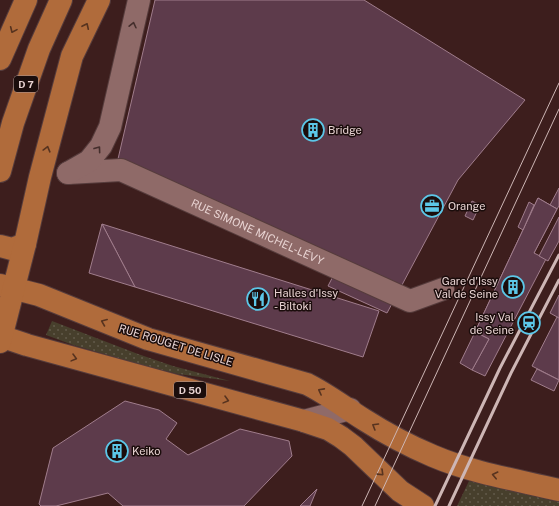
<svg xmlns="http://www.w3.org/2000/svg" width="559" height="506" viewBox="0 0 559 506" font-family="'Public Sans',sans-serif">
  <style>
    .grass { fill: url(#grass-dots) }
    .building { fill: #5d3b4b; stroke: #a07d8c }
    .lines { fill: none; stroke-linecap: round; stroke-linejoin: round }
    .minor-casing { stroke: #563c3c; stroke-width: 24 }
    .major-casing { stroke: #563c3c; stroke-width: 24 }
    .minor { stroke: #8f6a68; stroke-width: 22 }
    .major { stroke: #b06b3b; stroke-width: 22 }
    .tram { stroke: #cdb6b5; stroke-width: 1 }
    .rail { stroke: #cdb6b5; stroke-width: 3 }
    .oneway { stroke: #442e2c }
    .oneway2 { stroke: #57331f }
    .labels { text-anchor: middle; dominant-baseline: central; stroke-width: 3; stroke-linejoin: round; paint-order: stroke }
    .shield { fill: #1b0d0c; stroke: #ab9897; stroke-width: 1 }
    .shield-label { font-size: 10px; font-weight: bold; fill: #e9d4d3 }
    .poi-label { font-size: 11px; fill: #e9d4d3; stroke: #1b0d0c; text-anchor: start }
    .street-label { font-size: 11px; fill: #e9d4d3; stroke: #1b0d0c }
  </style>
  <defs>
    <pattern id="grass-dots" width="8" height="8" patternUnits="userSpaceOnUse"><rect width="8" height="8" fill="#473f2c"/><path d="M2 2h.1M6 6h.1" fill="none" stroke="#625a4a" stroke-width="1.8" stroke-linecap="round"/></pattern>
  </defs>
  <rect width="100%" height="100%" fill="#3d1e1d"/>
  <g class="grass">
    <polygon points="52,321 138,354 173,366 230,381 178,374 146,366 73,345 46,335"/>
    <polygon points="469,481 559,502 559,506 457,506"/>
  </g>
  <g class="building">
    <polygon points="155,0 364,0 525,100 458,180 387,313 328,286 342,259 118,159"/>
    <polygon points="559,188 559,206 557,209 550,205"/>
    <polygon points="538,198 557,209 489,339 475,332"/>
    <polygon points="538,198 557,209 534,253 546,259 485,376 472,370 489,339 475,332"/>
    <polygon points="472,201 480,205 473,220 465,216"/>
    <polygon points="529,202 534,205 523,230 518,227"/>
    <polygon points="559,217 559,241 548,261 539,256"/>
    <polygon points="102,224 379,311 363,357 135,287"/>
    <polygon points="102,224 135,287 89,273"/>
    <polygon points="559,295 559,318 550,313"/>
    <polygon points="557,317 559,318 559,380 532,366"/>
    <polygon points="475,332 489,339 472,370 460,363"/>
    <polygon points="537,369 559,380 554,391 531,380"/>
    <polygon points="125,401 159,410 177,423 166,439 188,455 240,429 289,441 292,456 244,506 123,506 108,493 56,506 41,506 39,504 53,448"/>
    <polygon points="317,489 310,506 300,506"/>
  </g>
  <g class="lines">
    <g class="minor-casing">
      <g id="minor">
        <path id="s1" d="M68 173 121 170 410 301 443 289"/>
        <polyline points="68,173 89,161 101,146 110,127 139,0"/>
        <polyline points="304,421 350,409"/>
      </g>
    </g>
    <g class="major-casing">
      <g id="major">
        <polyline points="0,59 26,0"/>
        <polyline points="0,171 13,123 39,49 61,0"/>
        <polyline points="0,246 12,249 25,244"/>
        <path d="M0 285 39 295 148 339 307 384C327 394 344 407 363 419 385 433 409 446 433 456 473 473 517 480 559 490"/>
        <polyline points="0,336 27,345 304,421 328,429 341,437 353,446 400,491 423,506"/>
        <polyline points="0,342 25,244 40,177 72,56 99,0"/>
      </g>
    </g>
    <use href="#minor" class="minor"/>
    <use href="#major" class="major"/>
    <g class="tram">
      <polyline points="362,506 559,83"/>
      <polyline points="375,506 559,109"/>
    </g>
    <g class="rail">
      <polyline points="435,506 500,368 559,255"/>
      <polyline points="449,506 511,373 559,280"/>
    </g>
  </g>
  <defs><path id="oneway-chevron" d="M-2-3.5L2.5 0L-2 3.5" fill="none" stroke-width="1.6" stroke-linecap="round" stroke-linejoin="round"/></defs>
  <g class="oneway">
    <use href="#oneway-chevron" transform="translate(133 25) rotate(-77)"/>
    <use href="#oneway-chevron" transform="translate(98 149) rotate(-54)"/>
  </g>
  <g class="oneway2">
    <use href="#oneway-chevron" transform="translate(86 26) rotate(-65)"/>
    <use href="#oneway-chevron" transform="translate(13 30) rotate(114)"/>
    <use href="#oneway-chevron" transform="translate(47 149) rotate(-75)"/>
    <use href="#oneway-chevron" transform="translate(104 322) rotate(-158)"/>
    <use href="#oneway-chevron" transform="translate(74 358) rotate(15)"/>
    <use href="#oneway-chevron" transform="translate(321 391) rotate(-152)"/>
    <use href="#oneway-chevron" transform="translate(226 400) rotate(15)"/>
    <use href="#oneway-chevron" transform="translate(375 426) rotate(-149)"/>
    <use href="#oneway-chevron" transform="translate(381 473) rotate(44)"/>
    <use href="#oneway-chevron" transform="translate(495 475) rotate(-167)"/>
  </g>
  <defs>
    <g id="building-ring" transform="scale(1.15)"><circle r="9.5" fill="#1b0d0c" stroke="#5cc7e8" stroke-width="1.5"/><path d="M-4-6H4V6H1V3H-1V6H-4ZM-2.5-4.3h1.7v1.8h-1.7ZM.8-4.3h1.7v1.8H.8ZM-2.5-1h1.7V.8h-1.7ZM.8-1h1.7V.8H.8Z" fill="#5cc7e8"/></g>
    <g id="office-ring" transform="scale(1.15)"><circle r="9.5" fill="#1b0d0c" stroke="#5cc7e8" stroke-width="1.5"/><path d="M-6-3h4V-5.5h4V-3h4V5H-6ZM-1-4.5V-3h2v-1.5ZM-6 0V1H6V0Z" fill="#5cc7e8"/></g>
    <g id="restaurant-ring" transform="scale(1.15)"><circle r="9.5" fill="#1b0d0c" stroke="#5cc7e8" stroke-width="1.5"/><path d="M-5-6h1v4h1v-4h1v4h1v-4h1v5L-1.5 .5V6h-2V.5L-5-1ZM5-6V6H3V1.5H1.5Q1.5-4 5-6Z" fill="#5cc7e8"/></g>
    <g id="station-ring" transform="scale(1.15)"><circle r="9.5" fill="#1b0d0c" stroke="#5cc7e8" stroke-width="1.5"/><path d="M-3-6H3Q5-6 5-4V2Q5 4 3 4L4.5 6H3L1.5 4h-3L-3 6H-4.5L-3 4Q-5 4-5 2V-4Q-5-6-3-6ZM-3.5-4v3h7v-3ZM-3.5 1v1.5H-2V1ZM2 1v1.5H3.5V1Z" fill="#5cc7e8"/></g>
  </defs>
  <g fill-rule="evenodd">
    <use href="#building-ring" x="313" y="130"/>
    <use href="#office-ring" x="432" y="206"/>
    <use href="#building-ring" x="513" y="287"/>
    <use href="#restaurant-ring" x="258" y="299"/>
    <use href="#station-ring" x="529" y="323"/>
    <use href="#building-ring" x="117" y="451"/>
  </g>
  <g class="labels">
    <g class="shield">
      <rect x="14" y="76" width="24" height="16" rx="3"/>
      <rect x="174" y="382" width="32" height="16" rx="3"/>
    </g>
    <g class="shield-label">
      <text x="26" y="84">D 7</text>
      <text x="190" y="390">D 50</text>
    </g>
    <g class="poi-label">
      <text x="328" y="130">Bridge</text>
      <text x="448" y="206">Orange</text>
      <text x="498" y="281" text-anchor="end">Gare d'Issy<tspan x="498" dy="13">Val de Seine</tspan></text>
      <text x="274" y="293">Halles d'Issy<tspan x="274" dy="13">- Biltoki</tspan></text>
      <text x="514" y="317" text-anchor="end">Issy Val<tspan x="514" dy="13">de Seine</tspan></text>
      <text x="132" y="451">Keiko</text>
    </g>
    <g class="street-label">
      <text stroke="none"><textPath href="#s1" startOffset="203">RUE SIMONE MICHEL-LÉVY</textPath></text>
      <text transform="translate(176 345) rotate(17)">RUE ROUGET DE LISLE</text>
    </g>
  </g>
</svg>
